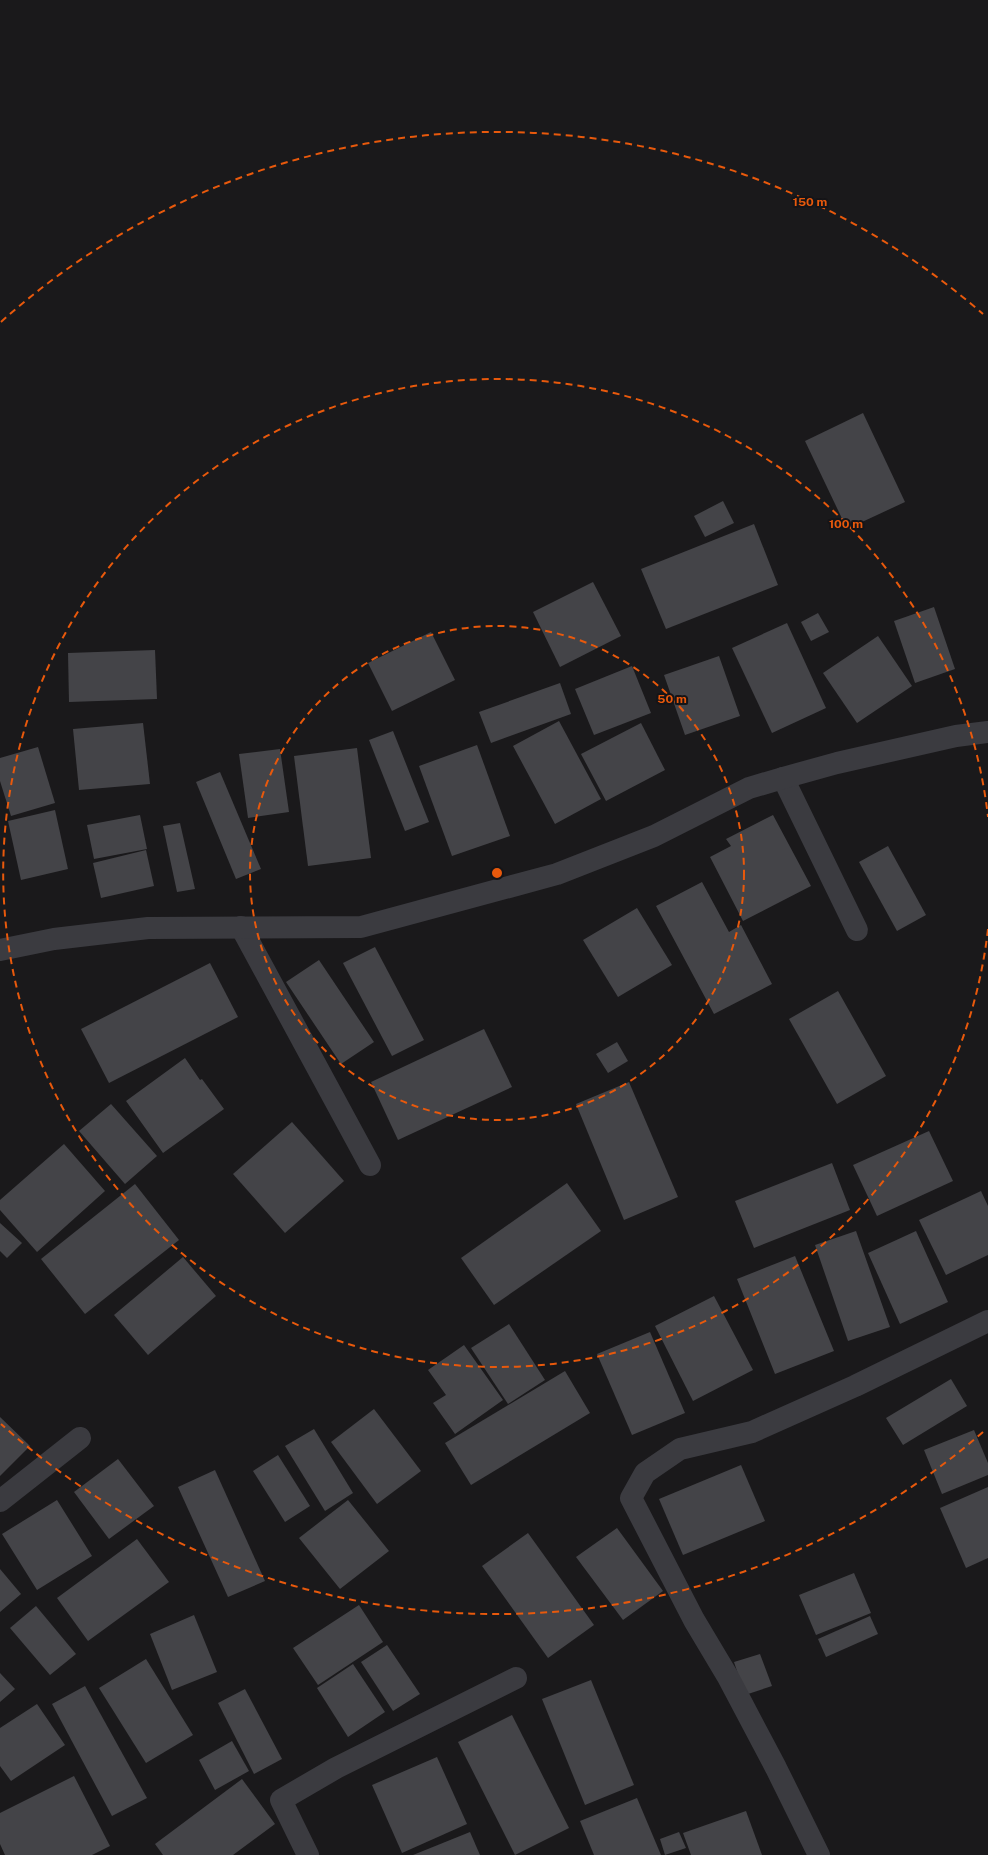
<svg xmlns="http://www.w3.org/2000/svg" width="988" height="1855" viewBox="0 0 988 1855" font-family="'Public Sans',sans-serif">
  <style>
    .building { fill: #444448 }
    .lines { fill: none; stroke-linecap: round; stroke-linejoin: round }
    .minor { stroke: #3b3b40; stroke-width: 22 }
    .ring { fill: none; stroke: #e8590c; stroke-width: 2; stroke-dasharray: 7 5 }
    .centre { fill: #e8590c; stroke: #151417; stroke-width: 2 }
    .ring-label { font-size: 12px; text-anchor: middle; font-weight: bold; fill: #e8590c; stroke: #151417; stroke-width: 4; stroke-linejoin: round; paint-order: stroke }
  </style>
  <rect width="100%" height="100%" fill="#1a191b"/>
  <g class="building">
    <polygon points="863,413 905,502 847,529 805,441"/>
    <polygon points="723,501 734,523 705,537 694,516"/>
    <polygon points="754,524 778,585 666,629 641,569"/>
    <polygon points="593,582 621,636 560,667 533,612"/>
    <polygon points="934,607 955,669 915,683 894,621"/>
    <polygon points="818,613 829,632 811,641 801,622"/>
    <polygon points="787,623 826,708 772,733 732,648"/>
    <polygon points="431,632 455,680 392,711 368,663"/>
    <polygon points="878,636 912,686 857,723 823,673"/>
    <polygon points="155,650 157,699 69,702 68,653"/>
    <polygon points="719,656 740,716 685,735 664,675"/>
    <polygon points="632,666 651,713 594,735 575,689"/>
    <polygon points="560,683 571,714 491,743 479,712"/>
    <polygon points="559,721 601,799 555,824 513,746"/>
    <polygon points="143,723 150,784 79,790 73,729"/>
    <polygon points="641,723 665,770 606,801 581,754"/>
    <polygon points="393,731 429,822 405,831 369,740"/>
    <polygon points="477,745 510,836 452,856 419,766"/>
    <polygon points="38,747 55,803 11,816 0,781 0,758"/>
    <polygon points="357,748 371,858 308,866 294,756"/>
    <polygon points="280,749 289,812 248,818 239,754"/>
    <polygon points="220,772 261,869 236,879 196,782"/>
    <polygon points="55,810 68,869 21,880 8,821"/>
    <polygon points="140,815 147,849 94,859 87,825"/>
    <polygon points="773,815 811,886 743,921 710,857 731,846 726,839"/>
    <polygon points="180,823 195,889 177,892 163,826"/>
    <polygon points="888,846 926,915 897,931 859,862"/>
    <polygon points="146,850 154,886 101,898 93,863"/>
    <polygon points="702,882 729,932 741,925 772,984 714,1014 656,906"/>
    <polygon points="637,908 672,965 618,997 583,940"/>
    <polygon points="375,947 424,1040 392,1056 343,963"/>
    <polygon points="319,960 374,1042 341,1064 286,982"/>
    <polygon points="210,963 238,1017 109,1083 81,1029"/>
    <polygon points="838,991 886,1076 837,1104 789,1019"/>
    <polygon points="484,1029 512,1087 398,1140 371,1082"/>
    <polygon points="617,1042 628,1061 608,1073 596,1054"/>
    <polygon points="185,1058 200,1080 202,1079 224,1109 163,1153 126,1101"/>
    <polygon points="629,1082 678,1197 624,1220 576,1104"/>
    <polygon points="111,1104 157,1156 125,1184 79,1131"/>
    <polygon points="292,1122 344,1181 285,1233 233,1174"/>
    <polygon points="929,1131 953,1181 877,1216 853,1165"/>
    <polygon points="64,1144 105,1191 37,1252 0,1210 0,1200"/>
    <polygon points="832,1163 850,1210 754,1248 735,1201"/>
    <polygon points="567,1183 601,1231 494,1305 461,1258"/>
    <polygon points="135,1184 179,1240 85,1314 41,1259"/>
    <polygon points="981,1191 988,1206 988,1255 946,1275 919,1220"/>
    <polygon points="0,1223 22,1243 7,1258 0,1251"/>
    <polygon points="856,1231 890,1327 848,1341 815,1245"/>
    <polygon points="916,1231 948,1302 900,1324 868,1253"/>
    <polygon points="795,1256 834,1351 775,1374 737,1279"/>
    <polygon points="183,1257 216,1296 148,1355 114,1315"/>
    <polygon points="714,1296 753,1370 693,1401 655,1326"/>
    <polygon points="509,1324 545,1380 508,1404 471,1348"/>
    <polygon points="650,1332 685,1413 632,1435 597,1354"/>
    <polygon points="464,1345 503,1400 455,1434 433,1403 446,1395 428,1370"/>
    <polygon points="565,1371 590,1413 471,1485 445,1443"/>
    <polygon points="951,1379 967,1406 903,1445 886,1418"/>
    <polygon points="374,1409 421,1471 377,1504 331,1442"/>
    <polygon points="0,1417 30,1446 0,1476"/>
    <polygon points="314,1429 353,1493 325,1511 285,1446"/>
    <polygon points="974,1430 988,1463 988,1475 942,1494 924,1450"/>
    <polygon points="278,1455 310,1506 285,1522 253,1471"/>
    <polygon points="118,1459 154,1506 109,1539 74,1492"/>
    <polygon points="741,1465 765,1521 683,1555 659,1499"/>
    <polygon points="215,1470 265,1581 228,1597 178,1487"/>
    <polygon points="988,1487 988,1558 966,1568 940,1508"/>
    <polygon points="57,1500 92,1556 37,1590 2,1534"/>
    <polygon points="348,1500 389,1551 340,1589 299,1538"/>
    <polygon points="617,1528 663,1591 623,1620 576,1557"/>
    <polygon points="528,1533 594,1625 548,1658 482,1566"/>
    <polygon points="137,1539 169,1582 88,1641 57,1598"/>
    <polygon points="0,1569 21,1594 0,1612"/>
    <polygon points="854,1573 871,1613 816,1635 799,1595"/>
    <polygon points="359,1605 383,1642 318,1685 293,1648"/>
    <polygon points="36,1606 76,1654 50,1675 10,1628"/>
    <polygon points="194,1615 217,1672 172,1690 150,1634"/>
    <polygon points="870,1616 878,1634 826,1657 818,1639"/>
    <polygon points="387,1645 420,1694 393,1711 361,1662"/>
    <polygon points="760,1654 772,1686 745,1695 734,1662"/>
    <polygon points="146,1659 193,1735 146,1763 99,1688"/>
    <polygon points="353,1664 385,1712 348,1737 317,1688"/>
    <polygon points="0,1673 15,1689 0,1702"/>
    <polygon points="591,1680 634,1785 585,1805 542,1699"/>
    <polygon points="85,1686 147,1798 112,1816 52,1704"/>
    <polygon points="245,1689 282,1759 254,1774 218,1703"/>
    <polygon points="37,1704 65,1745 11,1781 0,1766 0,1728"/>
    <polygon points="512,1715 569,1828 515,1855 458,1742"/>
    <polygon points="232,1741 249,1771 215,1790 199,1760"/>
    <polygon points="437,1757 467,1824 402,1853 372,1785"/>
    <polygon points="74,1776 110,1846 92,1855 5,1855 0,1844 0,1813"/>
    <polygon points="242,1779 275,1824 233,1855 163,1855 155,1844"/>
    <polygon points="637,1798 661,1855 594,1855 580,1821"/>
    <polygon points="746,1811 762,1855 691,1855 683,1833"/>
    <polygon points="470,1832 480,1855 413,1855"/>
    <polygon points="679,1832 686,1848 665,1855 660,1839"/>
  </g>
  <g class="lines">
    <g class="minor">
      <polyline points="783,778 857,930"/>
      <polyline points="241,927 370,1165"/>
      <polyline points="0,950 54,939 148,928 361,927 557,874 654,836 749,788 783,778 837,763 956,736 988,732"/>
      <polyline points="0,1501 80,1438"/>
      <polyline points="308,1855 281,1800 336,1768 516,1678"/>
      <polyline points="819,1855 776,1768 728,1677 694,1620 631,1498 645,1473 680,1449 752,1432 855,1386 988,1321"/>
    </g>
  </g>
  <g class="ring">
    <circle cx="497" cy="873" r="247"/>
    <path d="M988 929A494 494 0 1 1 988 817"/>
    <path d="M983 1432A741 741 0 0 1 1 1424M1 322A741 741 0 0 1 983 314"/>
  </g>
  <circle cx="497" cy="873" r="6" class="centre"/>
  <g class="ring-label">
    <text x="810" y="206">150 m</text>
    <text x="846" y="528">100 m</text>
    <text x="672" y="703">50 m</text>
  </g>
</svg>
